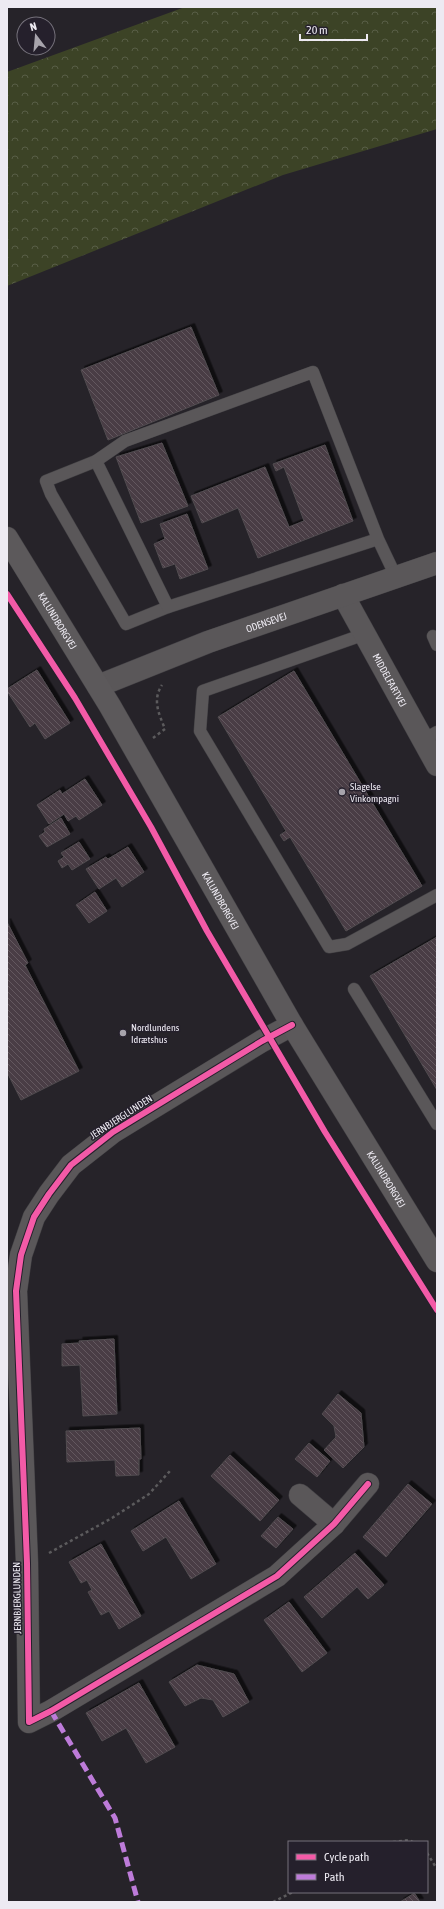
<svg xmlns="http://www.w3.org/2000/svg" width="444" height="1909" viewBox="0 0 444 1909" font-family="'Asap Condensed',sans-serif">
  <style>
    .forest { fill: url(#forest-crowns) }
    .building { fill: url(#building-back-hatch); stroke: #514c50; filter: url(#shadow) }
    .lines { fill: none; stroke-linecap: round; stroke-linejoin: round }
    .lane-casing { stroke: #424044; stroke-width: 13 }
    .street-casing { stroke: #424044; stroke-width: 23 }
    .secondary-casing { stroke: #424044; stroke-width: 23 }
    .path { stroke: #5c5b5d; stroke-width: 2.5; stroke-dasharray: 3 3; stroke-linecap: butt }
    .lane { stroke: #5a5759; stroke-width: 12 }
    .street { stroke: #5a5759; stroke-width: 22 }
    .secondary { stroke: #5c595b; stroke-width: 22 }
    .quiet { stroke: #bd7bd9; stroke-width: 5; stroke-dasharray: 10 5; stroke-linecap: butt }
    .cycleway-casing { stroke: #25202c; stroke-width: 8 }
    .cycleway { stroke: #f35aa7; stroke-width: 6 }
    .poi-dot { fill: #a7a4ac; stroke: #25202c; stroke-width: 1.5 }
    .labels { text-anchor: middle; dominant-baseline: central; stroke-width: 3; stroke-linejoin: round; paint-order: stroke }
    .street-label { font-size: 10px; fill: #edeaf2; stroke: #25202c }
    .poi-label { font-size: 10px; fill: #edeaf2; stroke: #25202c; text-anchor: start }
  </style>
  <defs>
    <pattern id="forest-crowns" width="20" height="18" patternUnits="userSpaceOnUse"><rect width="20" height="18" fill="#3c4326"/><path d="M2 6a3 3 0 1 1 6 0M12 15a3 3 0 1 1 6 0" fill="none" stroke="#585e46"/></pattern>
    <pattern id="building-back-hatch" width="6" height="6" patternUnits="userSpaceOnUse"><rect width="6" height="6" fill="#483c44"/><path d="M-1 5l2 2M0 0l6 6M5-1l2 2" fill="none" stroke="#63585f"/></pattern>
    <filter id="shadow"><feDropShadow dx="3.5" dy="-3.5" stdDeviation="0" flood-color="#0009"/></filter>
  </defs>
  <rect width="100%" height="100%" fill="#262329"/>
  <polygon class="forest" points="185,7 437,7 437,129 283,175 7,286 7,72"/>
  <g class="building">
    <polygon points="191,327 219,395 108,440 81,370"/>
    <polygon points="162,443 188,506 141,523 116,457"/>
    <polygon points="325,445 353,521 258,558 238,508 202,523 191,496 265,467 289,527 304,521 284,467 276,471 273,464"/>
    <polygon points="187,514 208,569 180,579 175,564 163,568 154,544 165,539 160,524"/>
    <polygon points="37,670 70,723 45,739 35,723 30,727 7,691 7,689"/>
    <polygon points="294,671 422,886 346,931 290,837 284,841 280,835 286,831 218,717"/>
    <polygon points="85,779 102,805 79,820 76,816 68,821 64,814 49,824 37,805 60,790 62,794"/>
    <polygon points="61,818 70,834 47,847 39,836 45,832 44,829"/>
    <polygon points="79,842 90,859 72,870 68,864 62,868 58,861 64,857 61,853"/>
    <polygon points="128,847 144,872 122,887 116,878 99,889 86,869 106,857 108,859"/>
    <polygon points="95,892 107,911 89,923 76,905"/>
    <polygon points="7,922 28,963 25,965 79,1071 21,1100 7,1072"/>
    <polygon points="437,937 437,1090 370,976"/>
    <polygon points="114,1339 117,1414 83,1416 80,1365 62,1366 62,1344 80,1343 79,1341"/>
    <polygon points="338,1394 361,1413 364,1447 343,1468 324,1450 336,1437 334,1426 322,1414"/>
    <polygon points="140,1428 141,1459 139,1459 139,1475 116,1476 115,1460 67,1462 66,1431"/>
    <polygon points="309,1443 330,1461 317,1477 295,1459"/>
    <polygon points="230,1455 279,1500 260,1521 211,1476"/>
    <polygon points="408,1484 432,1504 386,1557 363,1537"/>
    <polygon points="179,1501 216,1564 191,1579 166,1537 143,1551 131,1531"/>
    <polygon points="278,1517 293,1529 276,1548 261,1536"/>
    <polygon points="101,1544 141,1616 119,1629 109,1611 101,1615 88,1592 92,1590 87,1580 81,1583 69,1562"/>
    <polygon points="355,1553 384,1585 368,1599 357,1587 322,1618 304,1597"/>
    <polygon points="289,1602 327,1653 302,1672 264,1620"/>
    <polygon points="197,1665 234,1674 249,1702 223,1717 213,1700 201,1698 185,1706 169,1682"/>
    <polygon points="139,1683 175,1747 146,1763 126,1728 102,1741 86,1713"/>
    <polygon points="413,1894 415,1894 420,1902 400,1902"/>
  </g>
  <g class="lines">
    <g class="lane-casing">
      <g id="lane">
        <polyline points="96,461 46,481 51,494 126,624 168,607"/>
        <polyline points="378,539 168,607 96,461 125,441 313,372 378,539 396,577"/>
        <polyline points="365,634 203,691 200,731 329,947 347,944 437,895"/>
        <polyline points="433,636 437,645"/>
        <polyline points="423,740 437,732"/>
        <polyline points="354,989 437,1124"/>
      </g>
    </g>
    <g class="street-casing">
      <g id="street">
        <path id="s1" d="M343 595 437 765"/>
        <path id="s2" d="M98 686 208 642 437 563"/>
        <polyline points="292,1025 262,1041 113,1132 71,1165 49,1194 34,1217 21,1255 16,1291 27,1563 29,1722 51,1711 277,1576 334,1524 368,1484"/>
        <polyline points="300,1495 334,1524"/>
      </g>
    </g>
    <g class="secondary-casing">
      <g id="secondary">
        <path id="s3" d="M7 538 110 706 292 1025 437 1261"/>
      </g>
    </g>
    <g class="path">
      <path d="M153 738 165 729C159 714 152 700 162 685"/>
      <polyline points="49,1553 112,1518 149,1494 170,1471"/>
      <polyline points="393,1842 409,1840 413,1842"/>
      <polyline points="427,1853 437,1869"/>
      <polyline points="273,1902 293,1892"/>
    </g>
    <use href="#lane" class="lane"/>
    <use href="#street" class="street"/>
    <use href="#secondary" class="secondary"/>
    <polyline class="quiet" points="51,1711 115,1818 138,1902"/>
    <g class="cycleway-casing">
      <g id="cycleway">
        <polyline points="7,594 75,698 151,827 207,931 325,1132 437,1310"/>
        <polyline points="292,1025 262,1041 113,1132 71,1165 49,1194 34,1217 21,1255 16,1291 27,1563 29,1722 51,1711 277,1576 334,1524 368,1484"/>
      </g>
    </g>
    <use href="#cycleway" class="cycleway"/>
  </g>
  <g class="poi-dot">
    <circle cx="342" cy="792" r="4"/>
    <circle cx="123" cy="1033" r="4"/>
  </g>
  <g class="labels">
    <g class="street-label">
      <text stroke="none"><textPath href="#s3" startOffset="97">KALUNDBORGVEJ</textPath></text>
      <text stroke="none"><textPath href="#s2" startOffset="180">ODENSEVEJ</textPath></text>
      <text stroke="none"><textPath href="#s1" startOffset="97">MIDDELFARTVEJ</textPath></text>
      <text stroke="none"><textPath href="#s3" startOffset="421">KALUNDBORGVEJ</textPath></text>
      <text transform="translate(121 1117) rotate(-33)">JERNBJERGLUNDEN</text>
      <text stroke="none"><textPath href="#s3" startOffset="745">KALUNDBORGVEJ</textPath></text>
      <text transform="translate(17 1598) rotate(-91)">JERNBJERGLUNDEN</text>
    </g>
    <g class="poi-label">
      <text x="350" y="786">Slagelse<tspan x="350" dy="12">Vinkompagni</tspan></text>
      <text x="131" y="1027">Nordlundens<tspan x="131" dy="12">Idrætshus</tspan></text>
    </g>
  </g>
  <rect width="444" height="1909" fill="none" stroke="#edeaf2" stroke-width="16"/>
  <rect x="288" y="1841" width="140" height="52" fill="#25202c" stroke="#75717b"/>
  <rect x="296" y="1854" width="20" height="6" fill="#f35aa7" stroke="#75717b"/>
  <text x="324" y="1861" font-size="12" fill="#edeaf2">Cycle path</text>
  <rect x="296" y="1874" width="20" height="6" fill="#bd7bd9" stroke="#75717b"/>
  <text x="324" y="1881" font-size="12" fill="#edeaf2">Path</text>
  <g transform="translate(36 36) rotate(344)"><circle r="19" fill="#25202c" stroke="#75717b"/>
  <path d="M0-3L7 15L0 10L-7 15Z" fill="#a7a4ac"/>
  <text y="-6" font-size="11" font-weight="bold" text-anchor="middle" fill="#edeaf2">N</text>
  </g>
  <path d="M300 34v6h67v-6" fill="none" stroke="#edeaf2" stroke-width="2"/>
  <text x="306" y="34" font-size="12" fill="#edeaf2" stroke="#25202c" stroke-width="3" paint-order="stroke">20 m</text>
</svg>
